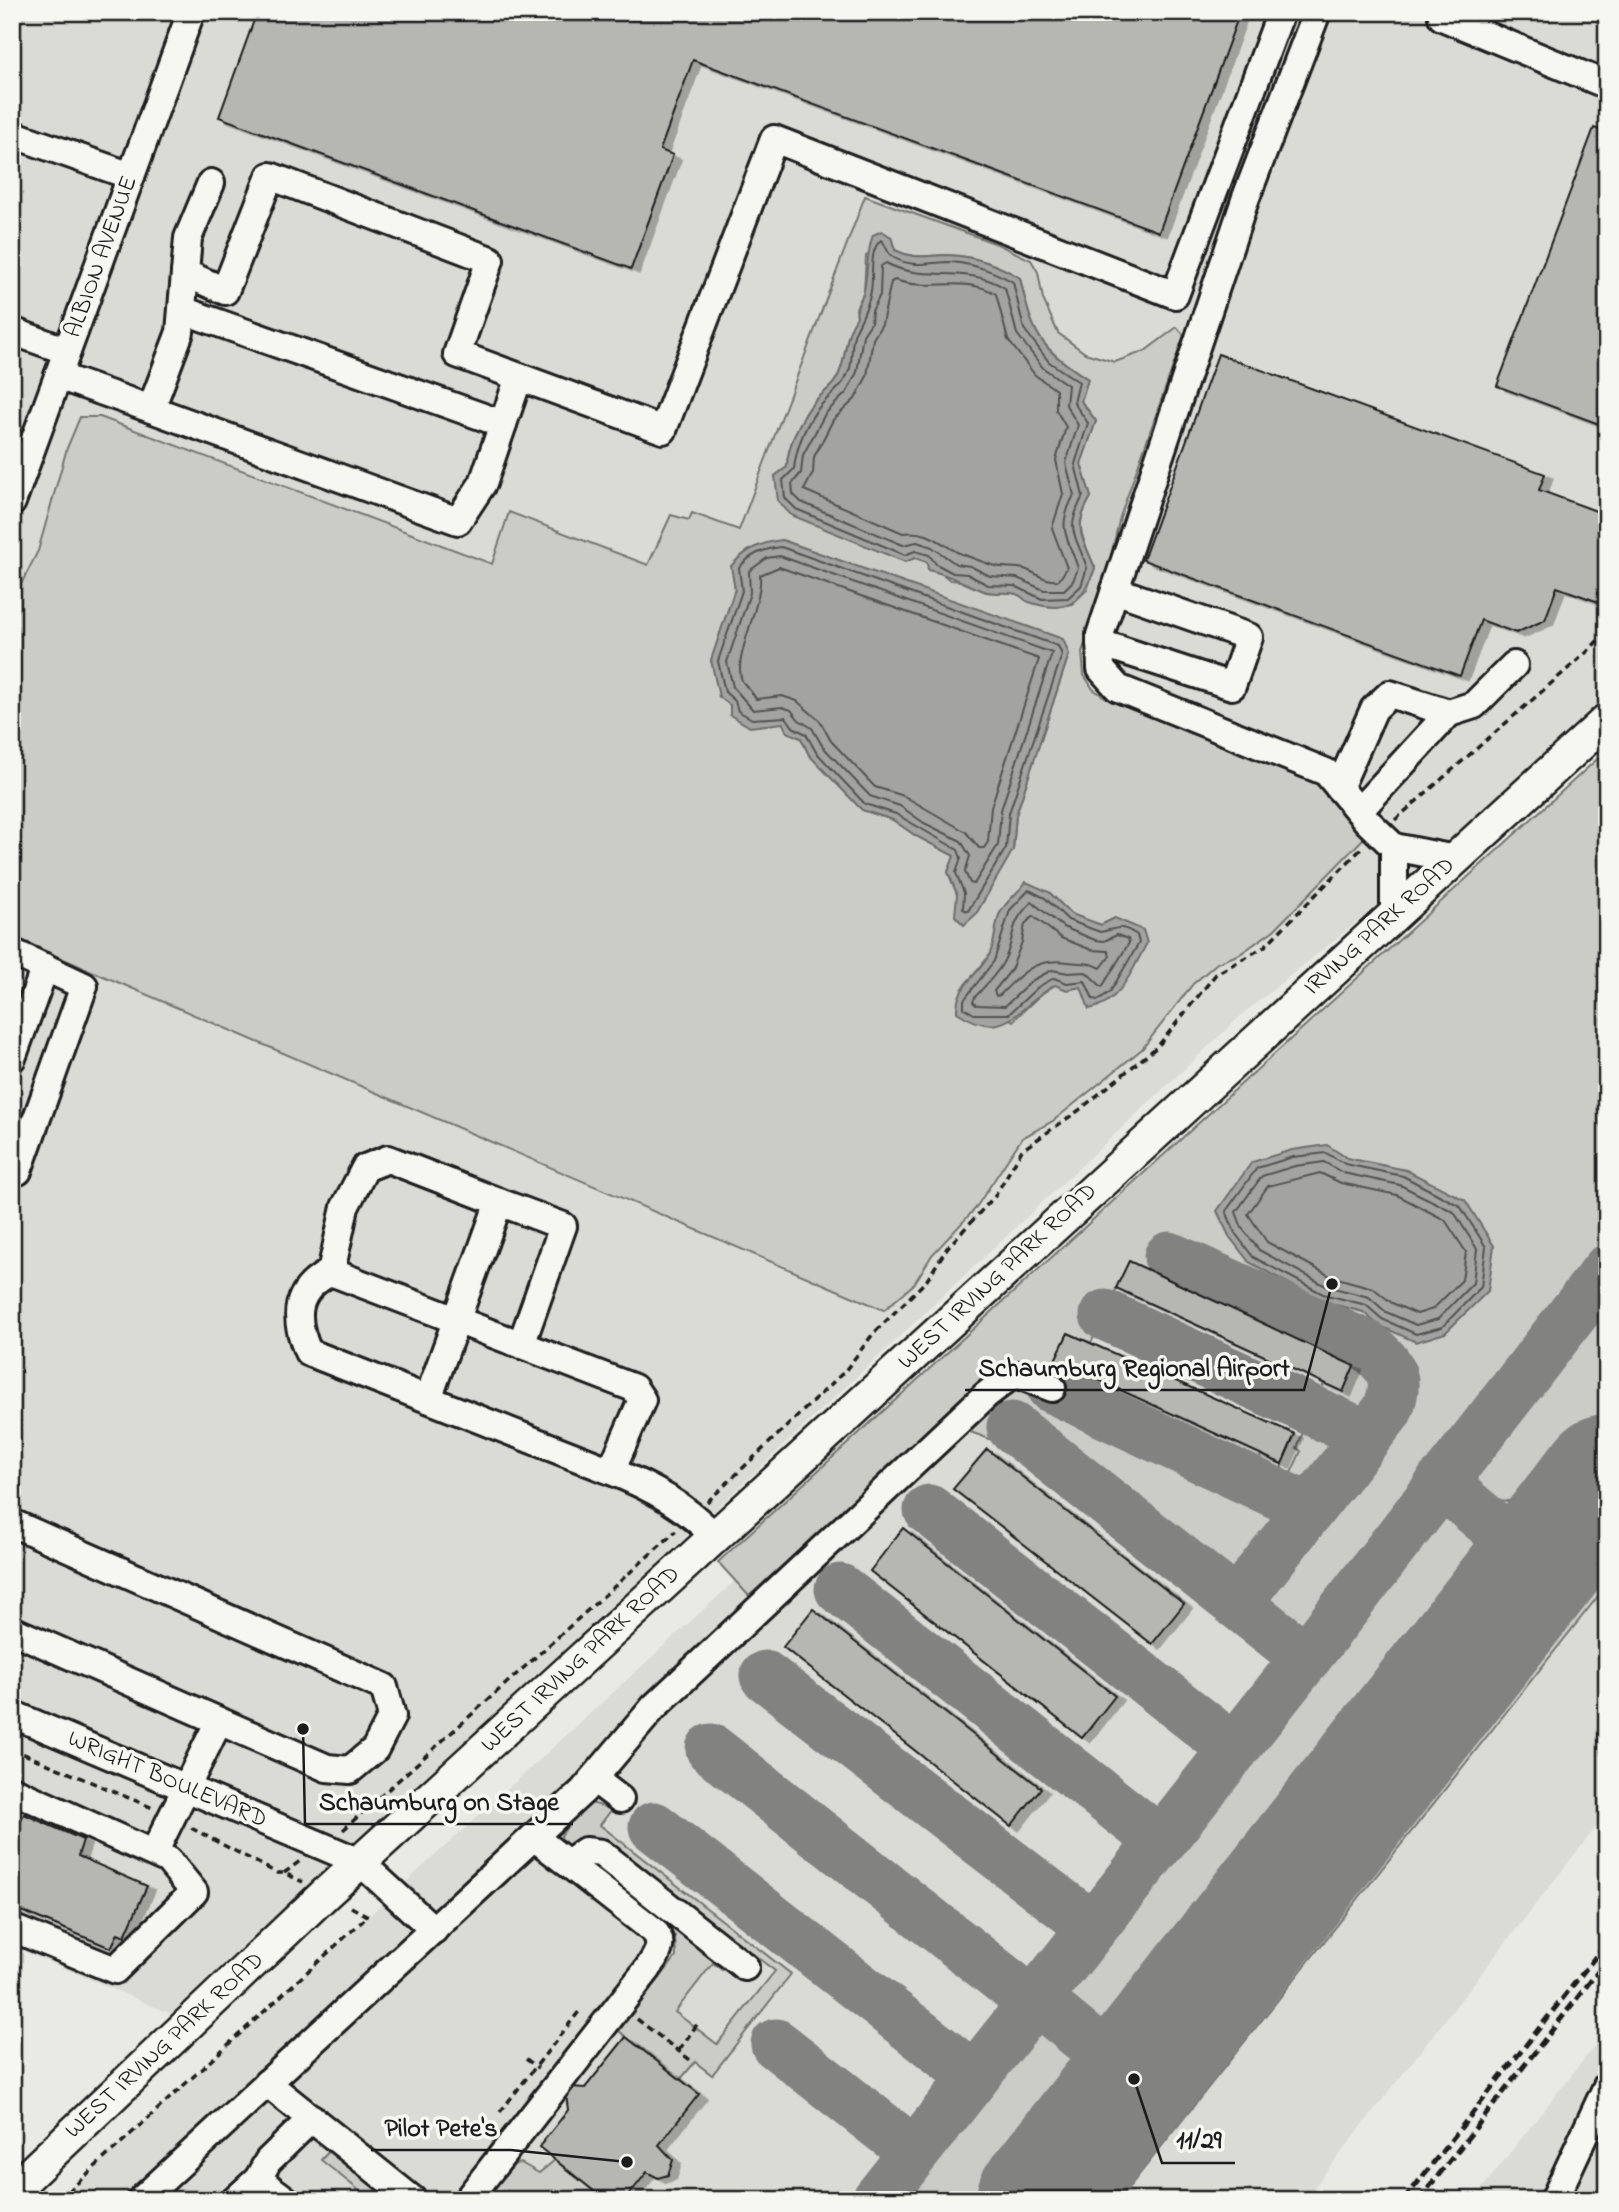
<svg xmlns="http://www.w3.org/2000/svg" width="1619" height="2212" viewBox="0 0 1619 2212" font-family="'Indie Flower',sans-serif">
  <style>
    .built { fill: #dadad6 }
    .green { fill: #cbcbc7; stroke: #747472; stroke-width: 2; fill-rule: evenodd }
    .water { fill: #a3a3a1; stroke: #6d6d6c; stroke-width: 2 }
    .lines { fill: none; stroke-linecap: round; stroke-linejoin: round }
    .shore { stroke: #525251; stroke-width: 2 }
    .taxiway { stroke: #828280; stroke-width: 51 }
    .runway { stroke: #828280; stroke-width: 126 }
    .building { fill: #b6b6b3; stroke: #1c1c1c; stroke-width: 2; filter: url(#shadow) }
    .minor-casing { stroke: #1c1c1c; stroke-width: 32 }
    .major-casing { stroke: #1c1c1c; stroke-width: 37 }
    .path { stroke: #1c1c1c; stroke-width: 3.5; stroke-dasharray: 7 5; stroke-linecap: butt }
    .minor { stroke: #f6f6f2; stroke-width: 26 }
    .major { stroke: #f6f6f2; stroke-width: 32 }
    .rail { stroke: #1c1c1c; stroke-width: 5; stroke-dasharray: 10 5; stroke-linecap: butt }
    .labels { text-anchor: middle; dominant-baseline: central; stroke-width: 7; stroke-linejoin: round; paint-order: stroke }
    .street-label { font-size: 24px; fill: #1c1c1c; stroke: #f6f6f2 }
    .leader { fill: none; stroke: #1c1c1c; stroke-width: 2.5 }
    .callout-dot { fill: #1c1c1c; stroke: #f6f6f2; stroke-width: 2.5 }
    .callout-label { font-size: 26px; text-anchor: middle; font-weight: bold; fill: #1c1c1c; stroke: #f6f6f2; stroke-width: 7; stroke-linejoin: round; paint-order: stroke }
  </style>
  <defs>
    <filter id="shadow"><feDropShadow dx="8" dy="4.5" stdDeviation="0" flood-color="#0004"/></filter>
  </defs>
  <rect width="100%" height="100%" fill="#e9e9e5"/>
  <filter id="ink" filterUnits="userSpaceOnUse"><feTurbulence type="fractalNoise" baseFrequency=".0143" numOctaves="2"/><feDisplacementMap in="SourceGraphic" scale="14" xChannelSelector="R" yChannelSelector="G"/><feConvolveMatrix kernelMatrix="1 2 1 2 8 2 1 2 1" color-interpolation-filters="sRGB"/></filter>
  <g filter="url(#ink)">
    <g class="built">
      <polygon points="12,12 1607,12 1607,693 1412,878 1245,1012 176,2016 12,1946"/>
      <polygon points="1607,782 1607,1813 1304,2200 59,2200"/>
      <polygon points="1607,2030 1607,2200 1473,2200"/>
    </g>
    <g class="green">
      <path d="M865 196 997 244 1031 260 1038 272 1043 299 1058 333 1085 353 1115 362 1145 351 1177 327 1184 335 1120 517 1101 598 1082 652 1084 675 1093 689 1105 697 1296 768 1316 782 1366 836 1274 930 1240 954 1217 963 1193 984 1142 1049 1053 1121 1022 1138 975 1209 932 1255 914 1284 884 1310 12 937V602L38 551 67 448 80 417H100L492 564 509 512 648 565 671 515 689 520 692 513 739 530ZM891 237 895 250C915 260 927 255 948 255 973 256 999 265 1020 278 1032 335 1039 347 1088 379L1081 401 1096 421 1081 464 1091 497C1072 529 1083 536 1095 568L1087 590 1072 604 1056 607 1013 593 986 592 965 581 950 580 941 573 929 570 928 562 914 557 775 476 787 467C787 446 801 418 814 402 821 394 832 388 837 378 848 358 843 336 857 317L856 308 864 292 866 256ZM782 540 1062 639 1069 654 1016 815 1013 850 960 901 948 872 955 856 916 836 893 820 862 810 809 755 801 738 787 732 783 723 730 715V705L711 661 735 589 732 566ZM1049 892 1071 914 1101 925 1115 918 1055 985 1043 992 1013 1021 962 988C970 978 981 968 988 957 1004 931 990 920 1018 893Z"/>
      <polygon points="1607,750 1607,1245 1314,1616 1302,1623 1279,1619 1268,1606 1268,1595 1276,1575 1387,1436 1402,1410 1410,1389 1407,1371 1395,1352 1321,1301 1164,1240 1148,1270 1129,1262 1091,1343 1068,1333 1048,1378 998,1370 749,1596 718,1562"/>
      <polygon points="1607,1297 1607,1407 1534,1497 1524,1503 1500,1500 1489,1496 1477,1482 1481,1457"/>
      <polygon points="1351,1352 1378,1367 1386,1384 1380,1403 1366,1418 1333,1409 1318,1401 1324,1383 1354,1366 1347,1362"/>
      <path d="M1010 1386 1030 1390 1281 1505C1292 1527 1259 1561 1241 1575L1227 1572 1212 1564 1018 1409 995 1441 965 1430Z"/>
      <polygon points="1311,1423 1331,1428 1342,1445 1314,1487 1310,1491 1297,1490 1256,1471 1256,1465 1261,1455 1282,1464 1282,1470 1291,1473 1301,1451 1297,1448 1306,1424"/>
      <path d="M1443 1515 1459 1516 1477 1530 1481 1559 1477 1573 1139 2002C1116 2026 1084 2031 1068 1997L1073 1979 1436 1518Z"/>
      <polygon points="1607,1547 1607,1585 1119,2200 1094,2200"/>
      <polygon points="591,1803 612,1809 600,1825 791,1974 712,2075 695,2062 680,2080 619,2031 676,1957 675,1936 599,1875 593,1868 595,1864 725,1966 722,1970 713,1963 675,2012 717,2044 775,1971 607,1841 588,1836 564,1847 561,1836 570,1822"/>
      <path d="M1036 2033C1070 2031 1082 2066 1070 2093L986 2200H900L1028 2037Z"/>
      <polygon points="330,2150 397,2200 371,2200 321,2160"/>
      <polygon points="555,2160 605,2200 483,2200 515,2164 521,2163 539,2173"/>
    </g>
    <g class="water">
      <path d="M882 231 891 237 895 250C915 260 927 255 948 255 973 256 999 265 1020 278 1033 335 1038 347 1088 379L1081 401 1096 421 1081 464 1091 497C1072 529 1082 536 1095 568 1082 603 1067 615 1029 602 1022 600 1024 596 1016 594 1006 591 994 595 984 591 965 584 948 574 928 570L927 562 915 558 905 562 791 515 778 501 775 476 787 467C787 446 801 418 814 402 821 394 832 388 837 378 848 358 843 336 857 317 855 305 862 301 864 291 868 272 866 254 873 235Z"/>
      <path d="M782 540 1063 639 1069 654 1016 815 1013 850 976 914 964 925 955 916 957 894 948 872 954 856 916 836 893 820 862 810 809 755 801 738 787 732 783 723 750 727 730 715V705L719 697 711 660 735 589 731 566C746 549 760 543 782 540Z"/>
      <path d="M1026 882 1049 892 1071 914 1101 925 1115 918 1143 930 1147 943C1133 968 1121 1003 1089 1009L1081 987 1067 990 1055 985C1018 1006 1006 1045 957 1012 956 986 976 977 988 957 996 944 994 929 999 915 1004 903 1018 893 1026 882Z"/>
      <polygon points="1327,1145 1347,1158 1406,1170 1465,1200 1494,1246 1488,1291 1445,1333 1416,1342 1378,1325 1363,1312 1321,1301 1249,1262 1229,1236 1217,1211 1252,1162 1292,1150"/>
    </g>
    <g class="lines">
      <g class="shore">
        <path d="M881 240C887 245 886 253 893 257 910 268 926 263 946 262 968 262 994 271 1013 282L1024 329 1049 362 1079 382 1074 403 1088 423 1075 464 1083 496C1064 533 1076 533 1087 568L1081 586 1068 598 1042 599 1015 586 988 585 967 574 953 573 936 564 929 555 915 551 905 555 796 509 785 498 783 480 794 469C796 448 806 422 821 405 832 393 845 385 850 368 853 356 850 341 856 330 862 318 869 305 871 291 874 275 868 251 881 240Z"/>
        <path d="M886 263C925 284 964 263 1005 288L1017 334 1043 368 1068 385 1066 405 1078 425 1066 463 1074 495C1056 529 1067 535 1078 568L1073 581 1064 590H1044L1017 578 990 576 970 566 956 564 932 547 917 542 903 545 801 502 793 494 792 484 801 473 803 455 825 414 847 392 857 372 863 335 871 323 872 311 880 295 881 266Z"/>
        <path d="M895 280C928 292 964 275 996 294L1008 340 1035 375 1056 390V410L1066 427 1056 460 1063 494 1052 528 1067 568 1059 580C1045 582 1037 573 1024 569 1014 566 1002 569 992 565 986 563 961 554 957 552 937 541 928 530 903 533L804 490 813 473 814 457 833 420 855 399 867 376 873 339 882 324 891 282Z"/>
        <path d="M781 547 1058 646 1062 655 1009 813 1006 848 968 911 963 909 964 893 956 873 961 858 958 850 896 814 865 804 816 752 806 734 793 727 786 717 752 719 738 711 735 701 725 692 718 661 742 591 739 568C750 554 764 549 781 547Z"/>
        <polygon points="780,556 1052,653 1001,810 998,845 974,884 970,883 965,872 970,856 961,841 924,823 900,806 870,796 823,747 812,728 799,720 791,710 782,707 753,710 733,687 727,662 750,593 749,571 767,558"/>
        <path d="M779 567 1039 659 991 807 988 842 984 848H979L966 832 904 796 875 787 831 741 820 721 797 701 782 696 756 699C753 693 747 688 743 682 730 662 763 606 760 575Z"/>
        <path d="M1029 890 1045 898 1068 920 1100 932C1118 929 1119 923 1137 935L1139 943 1110 992 1098 1000 1093 999 1085 981 1067 983 1054 978 1038 987 1009 1014H974L964 1008V1000L994 961 1010 910Z"/>
        <path d="M1032 902 1063 927 1095 940 1104 941 1117 935 1128 939 1129 943 1102 987 1086 972 1068 973 1052 970 1033 980 1005 1006 976 1005 973 1002 975 997C984 987 994 977 1001 966 1018 939 1005 927 1032 902Z"/>
        <path d="M1033 916 1061 938 1092 950 1108 951 1110 956 1101 968C1088 961 1081 964 1068 962 1036 958 1022 972 1000 995L996 996 994 991 1011 970 1022 942 1025 924Z"/>
        <polygon points="1326,1153 1345,1164 1403,1176 1460,1206 1486,1247 1481,1287 1442,1327 1416,1334 1382,1319 1366,1305 1323,1294 1253,1257 1235,1233 1226,1211 1257,1168 1293,1157"/>
        <polygon points="1324,1162 1343,1173 1400,1185 1454,1212 1477,1249 1473,1283 1438,1319 1416,1325 1386,1312 1369,1297 1326,1286 1259,1250 1242,1228 1236,1212 1262,1176 1295,1166"/>
        <polygon points="1320,1173 1341,1183 1397,1195 1445,1220 1466,1252 1462,1280 1433,1309 1417,1314 1392,1303 1373,1288 1330,1276 1267,1242 1248,1214 1268,1186"/>
      </g>
      <g class="taxiway">
        <path d="M1169 1257 1368 1346C1393 1367 1400 1380 1387 1411L1236 1603"/>
        <polyline points="1105,1315 1367,1436"/>
        <polyline points="1052,1388 1310,1509"/>
        <polyline points="1012,1427 1306,1658"/>
        <polyline points="1441,1482 1538,1564"/>
        <polyline points="929,1510 1234,1749"/>
        <polyline points="840,1589 1160,1841"/>
        <polyline points="765,1676 1091,1926"/>
        <polyline points="711,1749 1032,2002"/>
        <polyline points="654,1827 974,2077"/>
        <polyline points="1035,1998 1134,2079"/>
        <polyline points="776,2044 914,2152"/>
        <polyline points="877,2200 1306,1658 1607,1270"/>
      </g>
      <polyline class="runway" points="1039,2200 1607,1477"/>
    </g>
    <g class="building">
      <polygon points="257,12 1240,12 1159,232 693,60 660,150 673,155 631,269 219,117"/>
      <polygon points="1594,128 1607,133 1607,427 1497,386"/>
      <polygon points="1218,354 1545,474 1539,490 1607,515 1607,605 1557,587 1545,620 1516,633 1481,620 1460,676 1143,560"/>
      <polygon points="1129,1261 1354,1366 1343,1392 1116,1288"/>
      <polygon points="1068,1333 1295,1434 1282,1464 1055,1360"/>
      <polygon points="987,1449 1184,1604 1152,1644 953,1489"/>
      <polygon points="903,1528 1115,1696 1082,1738 870,1571"/>
      <polygon points="813,1609 1041,1788 1011,1826 783,1647"/>
      <polygon points="24,1814 83,1840 78,1856 147,1886 125,1936 118,1933 111,1948 12,1907 12,1827 16,1829"/>
      <polygon points="626,2037 699,2094 659,2145 673,2160 668,2175 658,2178 647,2172 625,2200 605,2200 539,2147 568,2110 566,2094 572,2087 585,2088"/>
    </g>
    <g class="lines">
      <g class="minor-casing">
        <g id="minor">
          <polyline points="1317,12 1245,200 1100,635 1101,669 1118,688 1326,772 1367,821 1394,847 1455,859"/>
          <polyline points="1444,12 1442,17 1607,85"/>
          <polyline points="12,134 131,176"/>
          <polyline points="211,183 188,238 185,273 225,291 270,176 490,260 457,354 663,430 774,139 1175,295 1281,12"/>
          <polyline points="185,273 180,332 151,409 458,521 483,483 519,377"/>
          <polyline points="182,310 503,424"/>
          <polyline points="12,331 67,351"/>
          <polyline points="58,376 151,409"/>
          <polyline points="12,502 191,12"/>
          <polyline points="1100,643 1232,686 1249,637 1115,590"/>
          <polyline points="1339,788 1374,709 1390,694 1449,713 1474,705 1514,665"/>
          <polyline points="1359,811 1449,713"/>
          <polyline points="1394,915 1394,847"/>
          <polyline points="12,952 84,986 18,1171 12,1169"/>
          <polyline points="12,1058 45,967"/>
          <polyline points="331,1272 345,1207 365,1168 388,1159 499,1202"/>
          <polyline points="428,1399 499,1202 563,1226 521,1345"/>
          <path d="M611 1471 642 1400 634 1388 331 1272C294 1290 293 1317 308 1352L611 1471C651 1487 686 1506 715 1537"/>
          <polyline points="12,1523 384,1687 392,1716 375,1749 350,1770 327,1768 219,1721"/>
          <polyline points="12,1630 219,1721 154,1853"/>
          <polyline points="12,1714 360,1862 434,1930"/>
          <polyline points="595,1780 620,1799"/>
          <polyline points="12,1790 168,1860 194,1892 115,1970 12,1928"/>
          <polyline points="568,1863 585,1851 601,1853 745,1967"/>
          <polyline points="267,2083 413,2200"/>
          <polyline points="258,2179 286,2200"/>
          <polyline points="141,2200 583,1791 654,1707 986,1395 1008,1378 1019,1375 1052,1388"/>
          <polyline points="235,2200 258,2179 268,2161 312,2118"/>
          <path d="M467 2200 647 1970C655 1958 666 1944 654 1931L534 1837"/>
          <polyline points="1554,2200 1607,2086"/>
        </g>
      </g>
      <g class="major-casing">
        <polyline id="major" points="12,2191 325,1894 1607,720"/>
      </g>
      <g class="path">
        <polyline points="1395,820 1587,652 1607,631"/>
        <polyline points="707,1502 845,1371 873,1334 927,1280 947,1248 995,1196 1022,1150 1078,1111 1158,1046 1216,974 1264,947 1362,848"/>
        <polyline points="12,1749 153,1808"/>
        <polyline points="191,1828 277,1873 284,1873 303,1882"/>
        <polyline points="343,1830 676,1531"/>
        <polyline points="284,1873 300,1861"/>
        <polyline points="637,2019 694,2063"/>
        <polyline points="679,2050 698,2023"/>
        <polyline points="526,2059 538,2068"/>
        <polyline points="500,2112 581,2009"/>
        <polyline points="59,2200 368,1916 347,1905"/>
      </g>
      <use href="#minor" class="minor"/>
      <use href="#major" class="major"/>
      <g class="rail">
        <polyline points="1404,2200 1607,1942"/>
        <polyline points="1419,2200 1607,1960"/>
      </g>
    </g>
  </g>
  <g class="labels">
    <g class="street-label">
      <text transform="translate(102 257) rotate(-70)">ALBION AVENUE</text>
      <text transform="translate(1380 927) rotate(-42)">IRVING PARK ROAD</text>
      <text transform="translate(998 1277) rotate(-43)">WEST IRVING PARK ROAD</text>
      <text transform="translate(581 1660) rotate(-43)">WEST IRVING PARK ROAD</text>
      <text transform="translate(167 1780) rotate(23)">WRIGHT BOULEVARD</text>
      <text transform="translate(165 2046) rotate(-43)">WEST IRVING PARK ROAD</text>
    </g>
  </g>
  <path class="leader" d="M1332 1284L1304 1390H965M303 1729L305 1824H573M627 2162L511 2150H371M1134 2079L1162 2163H1235"/>
  <g class="callout-dot">
    <circle cx="1332" cy="1284" r="7"/>
    <circle cx="303" cy="1729" r="7"/>
    <circle cx="627" cy="2162" r="7"/>
    <circle cx="1134" cy="2079" r="7"/>
  </g>
  <g class="callout-label">
    <text x="1134" y="1376">Schaumburg Regional Airport</text>
    <text x="439" y="1810">Schaumburg on Stage</text>
    <text x="441" y="2136">Pilot Pete's</text>
    <text x="1199" y="2148">11/29</text>
  </g>
  <rect width="1619" height="2212" fill="none" stroke="#f6f6f2" stroke-width="42"/>
  <rect x="21" y="21" width="1577" height="2170" fill="none" stroke="#1c1c1c" stroke-width="2.5" filter="url(#ink)"/>
</svg>
